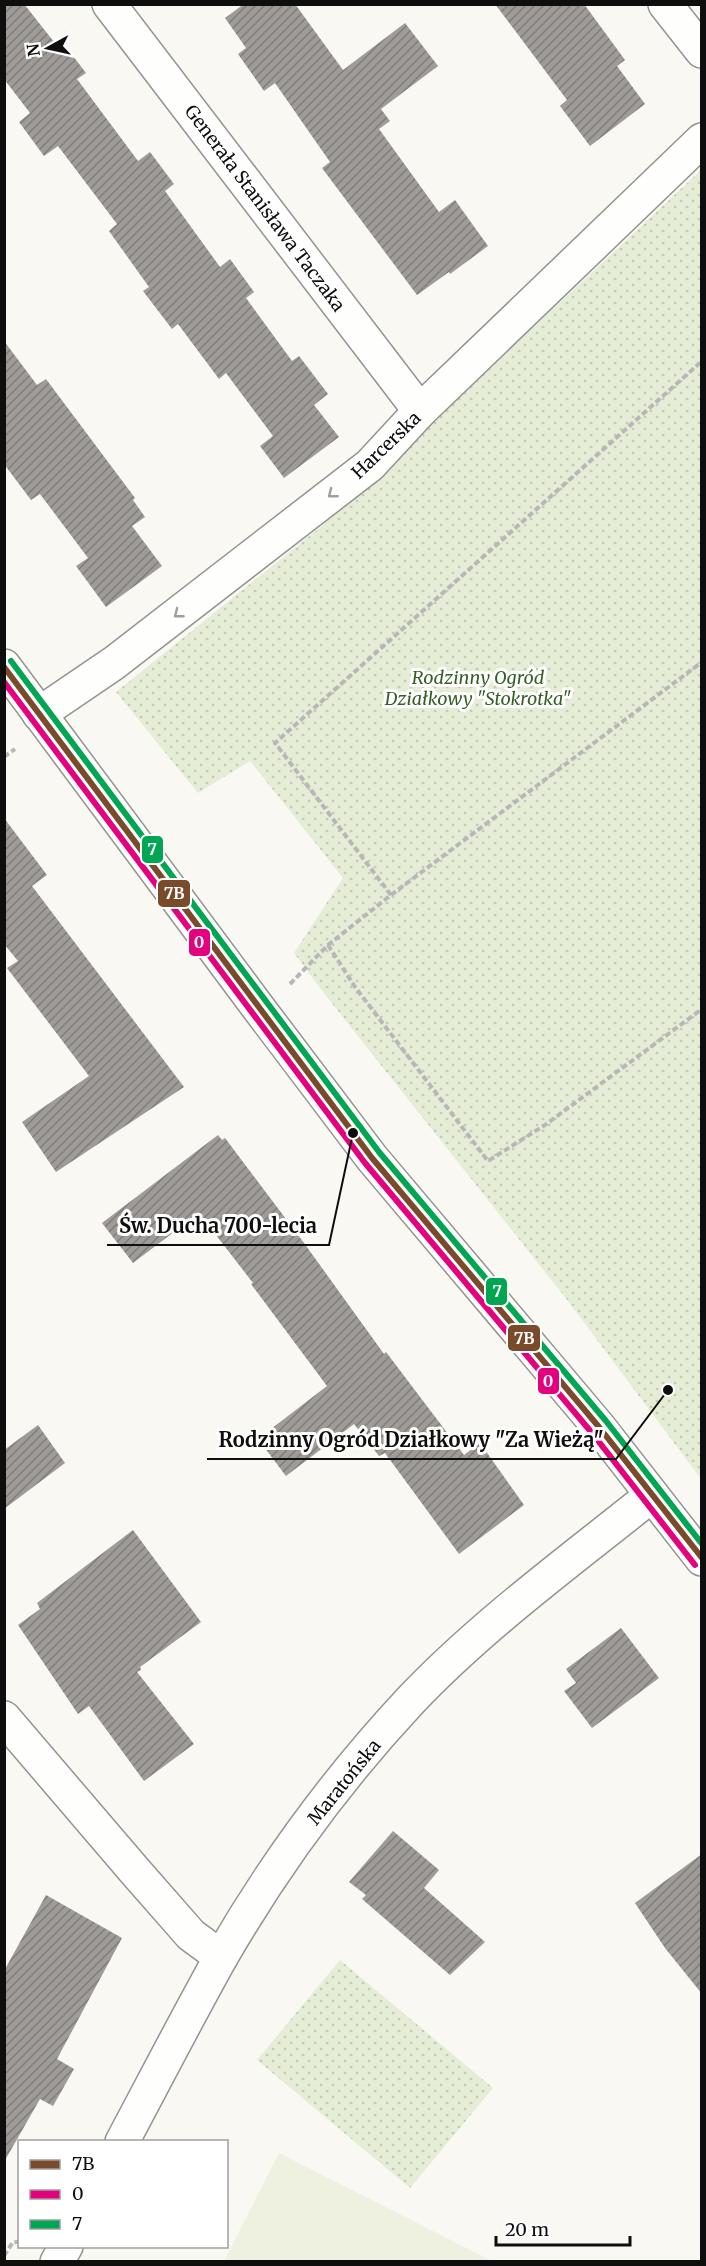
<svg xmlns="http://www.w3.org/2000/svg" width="706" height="2266" viewBox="0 0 706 2266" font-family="Merriweather,serif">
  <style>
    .park { fill: url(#park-dots) }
    .pitch { fill: #eef1df }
    .building { fill: url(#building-hatch) }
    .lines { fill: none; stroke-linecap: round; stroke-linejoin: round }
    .minor-casing { stroke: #949391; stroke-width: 36 }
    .tertiary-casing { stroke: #949391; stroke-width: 36 }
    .path { stroke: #b8b7b7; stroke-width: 4; stroke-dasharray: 6 3; stroke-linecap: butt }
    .minor { stroke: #fefefd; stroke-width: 33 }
    .tertiary { stroke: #fefefd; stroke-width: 33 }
    .bus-1-casing { stroke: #fff; stroke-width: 10 }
    .bus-2-casing { stroke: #fff; stroke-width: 10 }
    .bus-3-casing { stroke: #fff; stroke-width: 10 }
    .bus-1 { stroke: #7a4b2a; stroke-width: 6 }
    .bus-2 { stroke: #e5007d; stroke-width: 6 }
    .bus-3 { stroke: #00a651; stroke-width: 6 }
    .oneway { stroke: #9e9e9d }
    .labels { text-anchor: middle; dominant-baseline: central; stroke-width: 6; stroke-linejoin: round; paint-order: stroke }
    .street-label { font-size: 18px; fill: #0e0e0e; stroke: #fff }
    .park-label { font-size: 18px; font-style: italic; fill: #375e26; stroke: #fff }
    .leader { fill: none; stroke: #0e0e0e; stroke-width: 2 }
    .callout-dot { fill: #0e0e0e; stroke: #fff; stroke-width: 2 }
    .callout-label { font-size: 20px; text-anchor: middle; font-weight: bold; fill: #0e0e0e; stroke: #fff; stroke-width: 6; stroke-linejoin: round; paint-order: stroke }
    .line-badge { stroke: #fff; stroke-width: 2 }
    .badge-label { font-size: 16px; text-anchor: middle; font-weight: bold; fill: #fff }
  </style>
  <defs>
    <pattern id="park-dots" width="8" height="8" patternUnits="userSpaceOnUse" patternTransform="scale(1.5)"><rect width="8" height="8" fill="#e6edd6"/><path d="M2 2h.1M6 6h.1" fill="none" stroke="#c4cab6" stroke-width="1.8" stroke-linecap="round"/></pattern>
    <pattern id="building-hatch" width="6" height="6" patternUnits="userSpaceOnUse" patternTransform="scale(1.5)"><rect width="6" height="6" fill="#9e9b98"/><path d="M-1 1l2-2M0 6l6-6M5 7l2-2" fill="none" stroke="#7f7d7a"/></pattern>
  </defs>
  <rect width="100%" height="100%" fill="#faf8f3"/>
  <g class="park">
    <polygon points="701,170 701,1479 568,1301 323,992 294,953 343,878 250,761 198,793 116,692 323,525"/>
    <polygon points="340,1960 493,2088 410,2188 257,2060"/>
  </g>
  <polygon class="pitch" points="279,2153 492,2261 224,2261"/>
  <g class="building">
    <polygon points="4,4 24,4 58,47 63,43 86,73 77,79 138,161 150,152 174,184 165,191 220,267 230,259 254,292 246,298 292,361 299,356 328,394 314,405 339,437 284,478 260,446 273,436 226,373 219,379 178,324 172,329 143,291 149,287 109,231 117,224 58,146 44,156 19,122 30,113 4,79"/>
    <polygon points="244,4 295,4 343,70 405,23 438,66 381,109 390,121 379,129 439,212 455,200 488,246 450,274 449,272 417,295 322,168 330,162 275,83 264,91 238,54 246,48 225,18"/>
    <polygon points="495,4 584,4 625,60 617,66 645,104 590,146 560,106 567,100"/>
    <polygon points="4,341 37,385 46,379 135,498 133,500 145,517 132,526 162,566 106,607 76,566 88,558 40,494 31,500 4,464"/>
    <polygon points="4,818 47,875 32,886 184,1087 56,1172 22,1122 89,1076 7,968 18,961 4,944"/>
    <polygon points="218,1135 222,1140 225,1138 304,1243 384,1354 386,1352 464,1455 480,1443 524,1505 459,1554 385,1453 379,1456 354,1424 286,1476 258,1439 327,1386 251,1284 253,1283 199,1213 133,1263 102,1223"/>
    <polygon points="38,1425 65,1463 4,1509 4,1450"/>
    <polygon points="133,1530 201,1622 140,1667 141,1670 137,1672 194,1744 144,1781 89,1706 78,1714 18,1625 40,1609 37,1603"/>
    <polygon points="621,1628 659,1678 592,1728 564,1691 576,1683 566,1669"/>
    <polygon points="393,1831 439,1870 424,1888 485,1942 450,1975 362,1899 366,1895 349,1882"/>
    <polygon points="702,1854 702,1994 665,1948 635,1903"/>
    <polygon points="46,1895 122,1938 57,2059 74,2069 53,2106 40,2099 4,2162 4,1971"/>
  </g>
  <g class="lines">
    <g class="minor-casing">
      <g id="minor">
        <polyline points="109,4 420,411"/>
        <polyline points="665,4 702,51"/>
        <polyline points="39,714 114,663 370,465 420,411 702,140"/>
        <polyline points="4,1718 134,1870 191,1935 221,1957"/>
        <path d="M122 2142C155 2080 187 2018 221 1957 273 1867 339 1777 410 1701 482 1625 570 1561 652 1495"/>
        <polyline points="57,2262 66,2246"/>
      </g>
    </g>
    <g class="tertiary-casing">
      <polyline id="tertiary" points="4,666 257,1006 372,1158 599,1427 702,1559"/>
    </g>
    <g class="path">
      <polyline points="4,757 15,749"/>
      <polyline points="391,895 275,743 702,361"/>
      <polyline points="328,945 355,987 488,1161 545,1125 702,1009"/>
      <polyline points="290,984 328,945 391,895 702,662"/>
      <polyline points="4,2256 13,2242 20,2242"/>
    </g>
    <use href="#minor" class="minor"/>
    <use href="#tertiary" class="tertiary"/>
    <g class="bus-1-casing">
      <polyline id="bus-1" points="4,667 372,1158 599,1427 702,1558"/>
    </g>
    <g class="bus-2-casing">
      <polyline id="bus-2" points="4,682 365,1163 592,1433 695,1565"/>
    </g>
    <g class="bus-3-casing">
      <polyline id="bus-3" points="11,661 379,1152 606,1421 702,1544"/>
    </g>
    <use href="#bus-1" class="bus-1"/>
    <use href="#bus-2" class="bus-2"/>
    <use href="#bus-3" class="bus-3"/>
  </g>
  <defs><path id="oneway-chevron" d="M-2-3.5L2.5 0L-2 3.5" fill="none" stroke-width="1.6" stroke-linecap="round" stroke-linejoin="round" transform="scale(1.5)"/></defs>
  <g class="oneway">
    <use href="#oneway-chevron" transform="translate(332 494) rotate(142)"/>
    <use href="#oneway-chevron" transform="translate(178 614) rotate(142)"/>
  </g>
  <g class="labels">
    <g class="street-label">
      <text transform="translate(265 208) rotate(53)">Generała Stanisława Taczaka</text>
      <text transform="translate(386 445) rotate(-44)">Harcerska</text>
      <text transform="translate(344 1782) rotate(-51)">Maratońska</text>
    </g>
    <g class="park-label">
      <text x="478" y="677">Rodzinny Ogród<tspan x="478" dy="21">Działkowy "Stokrotka"</tspan></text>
    </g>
  </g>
  <path class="leader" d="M353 1133L329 1245H107M668 1390L616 1459H207"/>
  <g class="callout-dot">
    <circle cx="353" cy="1133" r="6"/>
    <circle cx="668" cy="1390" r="6"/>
  </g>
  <g class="callout-label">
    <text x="218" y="1233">Św. Ducha 700-lecia</text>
    <text x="411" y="1447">Rodzinny Ogród Działkowy "Za Wieżą"</text>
  </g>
  <g class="line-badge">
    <rect x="141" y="835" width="23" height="29" rx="6" fill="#00a651"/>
    <rect x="157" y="879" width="34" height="29" rx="6" fill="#7a4b2a"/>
    <rect x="188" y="928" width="23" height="29" rx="6" fill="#e5007d"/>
    <rect x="485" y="1277" width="23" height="29" rx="6" fill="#00a651"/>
    <rect x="507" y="1324" width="34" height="28" rx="6" fill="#7a4b2a"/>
    <rect x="537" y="1367" width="23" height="28" rx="6" fill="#e5007d"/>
  </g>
  <g class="badge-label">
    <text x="152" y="855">7</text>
    <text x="174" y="899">7B</text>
    <text x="199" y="948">0</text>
    <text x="497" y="1297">7</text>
    <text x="524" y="1344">7B</text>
    <text x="548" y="1387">0</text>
  </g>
  <rect width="706" height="2266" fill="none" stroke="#0e0e0e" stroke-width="12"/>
  <rect x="18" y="2140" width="210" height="108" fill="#ffffff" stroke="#9f9f9f" stroke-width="1.5"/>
  <rect x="30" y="2160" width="30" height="9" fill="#7a4b2a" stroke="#9f9f9f" stroke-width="1.5"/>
  <text x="72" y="2170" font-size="18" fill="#0e0e0e">7B</text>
  <rect x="30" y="2190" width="30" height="9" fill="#e5007d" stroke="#9f9f9f" stroke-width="1.5"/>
  <text x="72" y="2200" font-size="18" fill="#0e0e0e">0</text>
  <rect x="30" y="2220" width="30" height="9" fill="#00a651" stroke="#9f9f9f" stroke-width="1.5"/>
  <text x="72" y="2230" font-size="18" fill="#0e0e0e">7</text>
  <g transform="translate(48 48) rotate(262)" stroke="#ffffff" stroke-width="4.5" paint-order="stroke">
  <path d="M0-4.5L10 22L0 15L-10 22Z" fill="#0e0e0e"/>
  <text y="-9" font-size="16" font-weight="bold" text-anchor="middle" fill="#0e0e0e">N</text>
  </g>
  <path d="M496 2236v9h134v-9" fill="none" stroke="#0e0e0e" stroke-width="3"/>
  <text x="505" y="2236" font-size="18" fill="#0e0e0e" stroke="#ffffff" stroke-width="4.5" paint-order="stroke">20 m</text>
</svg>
